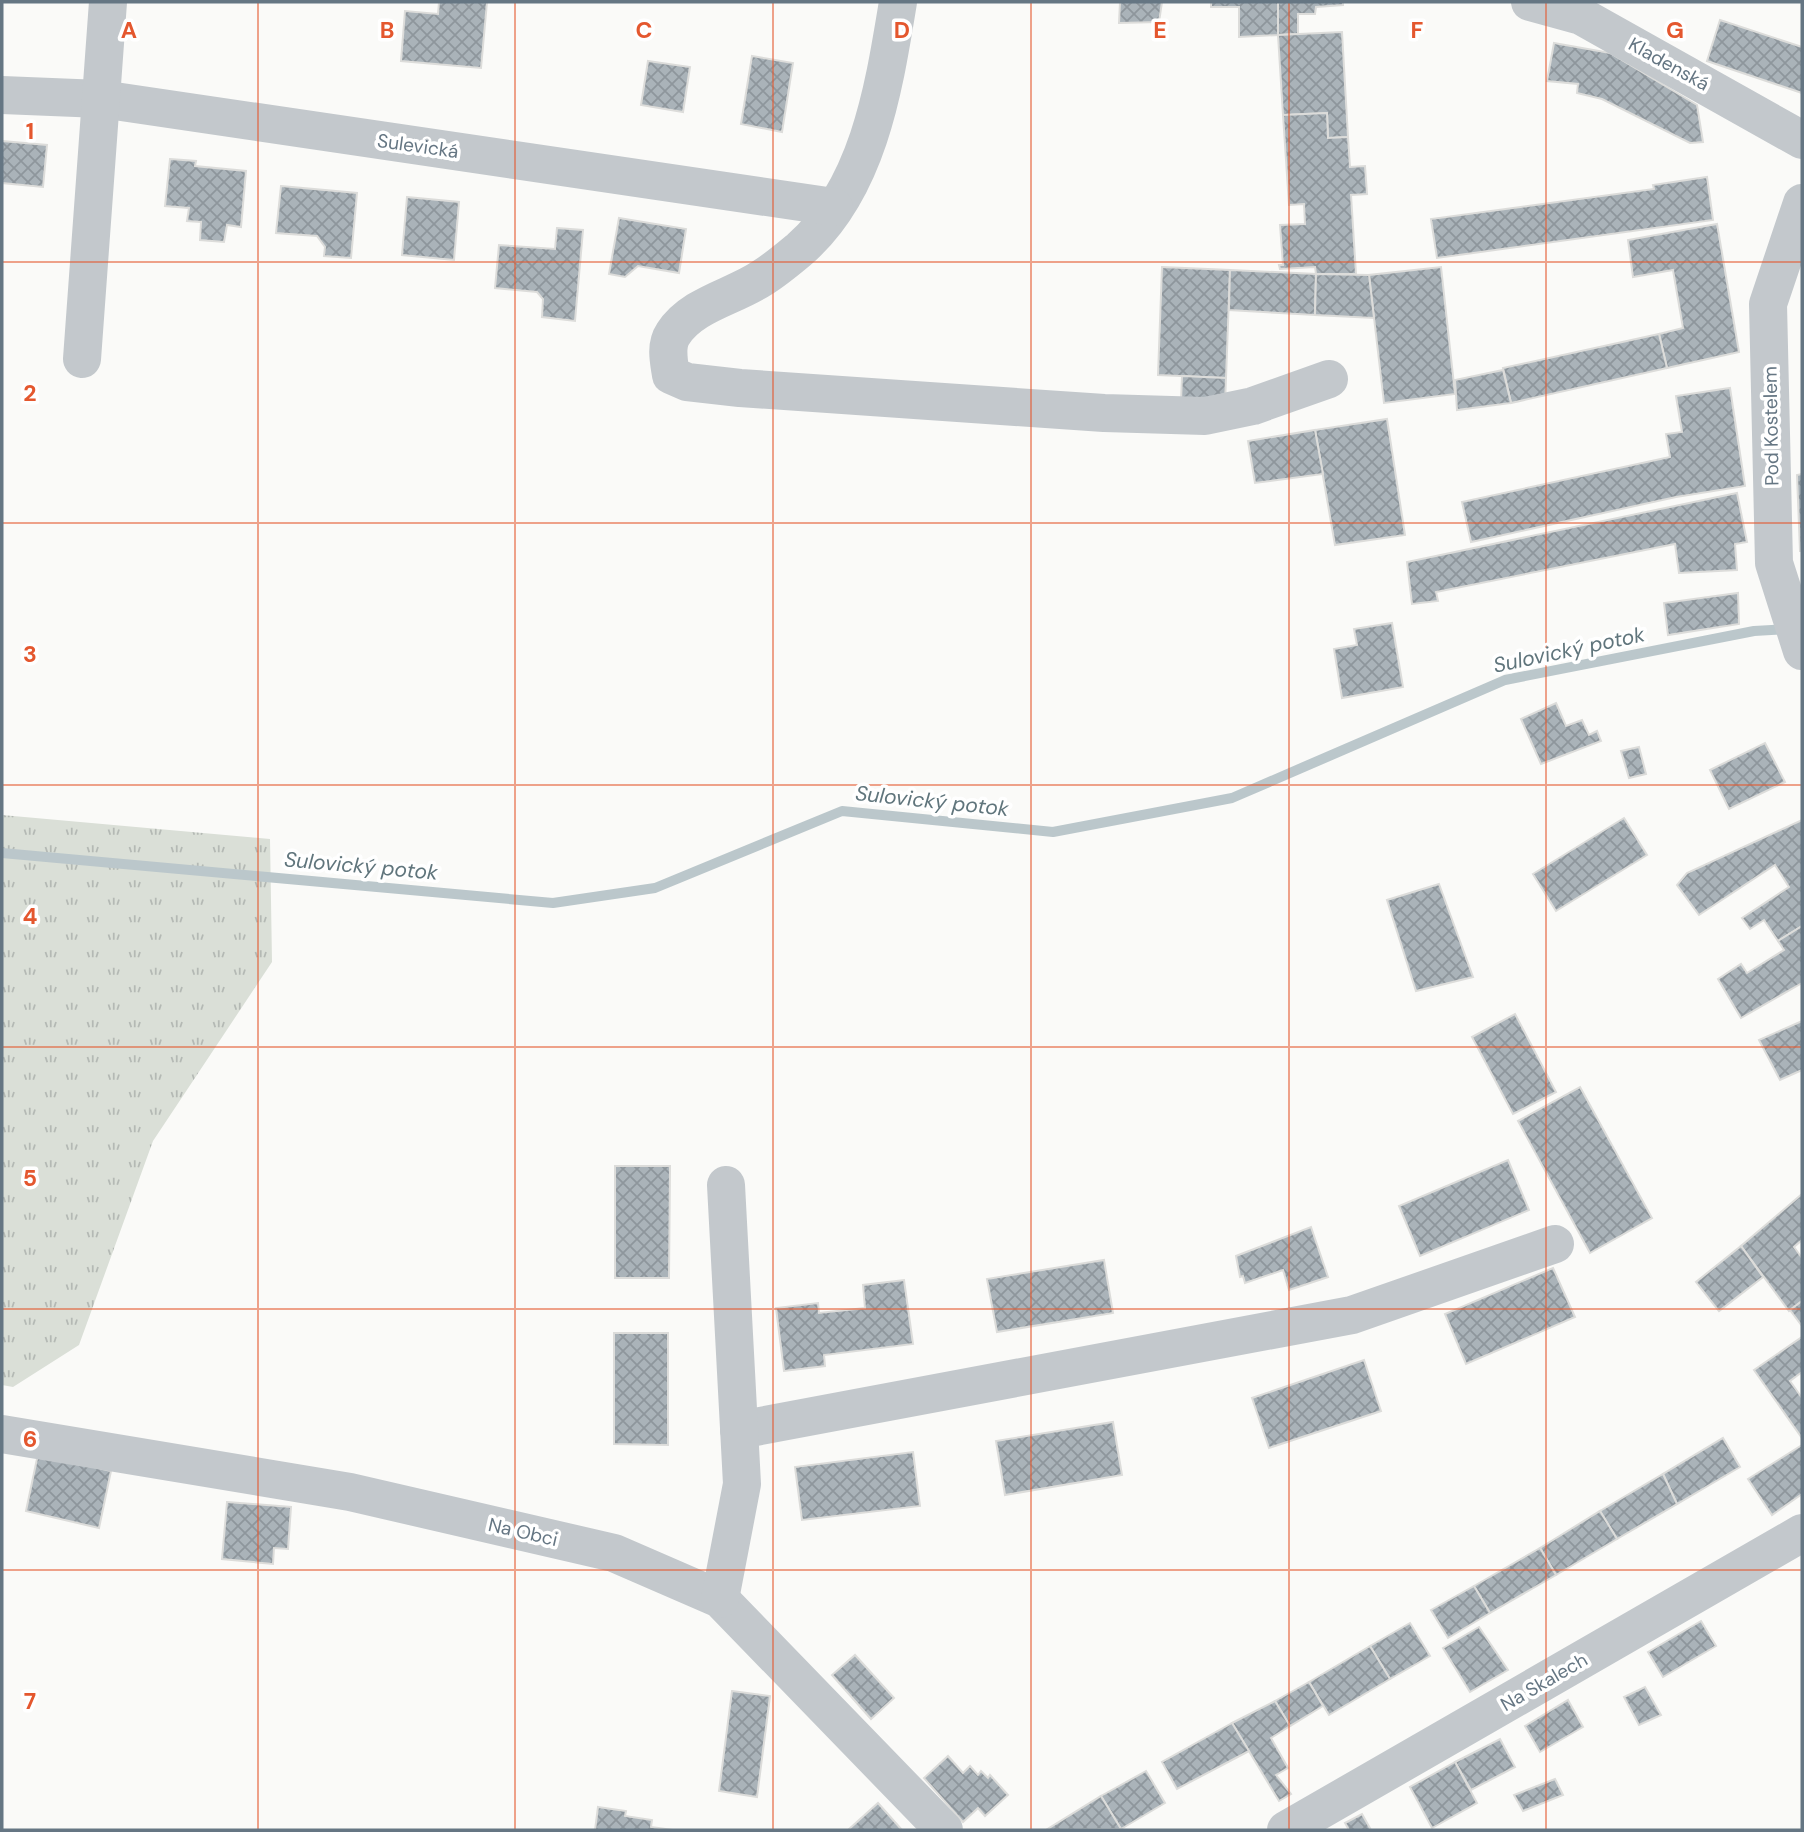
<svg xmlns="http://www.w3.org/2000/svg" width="1804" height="1832" viewBox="0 0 1804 1832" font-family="'DM Sans',sans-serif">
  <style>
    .grass { fill: url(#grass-tufts) }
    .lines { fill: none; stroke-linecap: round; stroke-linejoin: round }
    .stream { stroke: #bbc7cb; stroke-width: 10 }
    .building { fill: url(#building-cross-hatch); stroke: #dcdcda; stroke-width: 2 }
    .minor { stroke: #c3c8cc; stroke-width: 38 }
    .grid { fill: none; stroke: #e4572e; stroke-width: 2; stroke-opacity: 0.55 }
    .labels { text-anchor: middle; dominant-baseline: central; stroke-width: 7; stroke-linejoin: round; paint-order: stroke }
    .street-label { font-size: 19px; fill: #657683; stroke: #fff }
    .water-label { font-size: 21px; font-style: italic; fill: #60757c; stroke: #fff }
    .grid-label { font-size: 23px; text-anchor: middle; font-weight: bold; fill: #e4572e; stroke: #fff; stroke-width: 7; stroke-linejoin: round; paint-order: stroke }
  </style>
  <defs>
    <pattern id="grass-tufts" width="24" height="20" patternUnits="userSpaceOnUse" patternTransform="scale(1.75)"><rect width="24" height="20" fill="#dadfd7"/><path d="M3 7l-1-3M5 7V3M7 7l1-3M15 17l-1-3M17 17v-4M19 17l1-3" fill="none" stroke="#b4b9b4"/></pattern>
    <pattern id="building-cross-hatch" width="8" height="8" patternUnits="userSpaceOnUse" patternTransform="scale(1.75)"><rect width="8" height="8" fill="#aab3b9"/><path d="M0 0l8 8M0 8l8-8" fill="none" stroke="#8e969c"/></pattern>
  </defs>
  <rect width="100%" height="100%" fill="#fafaf8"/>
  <polygon class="grass" points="2,815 270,839 272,962 153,1141 79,1345 13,1387 2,1385"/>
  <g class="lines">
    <polyline class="stream" points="2,853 553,903 655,888 842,811 1053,832 1232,798 1505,680 1754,631 1788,629"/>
  </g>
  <g class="building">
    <polygon points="439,2 487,2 481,68 401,61 405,11 438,14"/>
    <polygon points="1120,2 1162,2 1159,22 1119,23"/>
    <polygon points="1211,2 1278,2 1278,35 1239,37 1239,7 1211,7"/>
    <polygon points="1278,2 1343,2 1343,5 1316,7 1315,14 1298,14 1298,34 1278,35"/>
    <polygon points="1720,20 1802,47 1802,93 1707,61"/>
    <polygon points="1342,32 1348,137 1328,138 1327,113 1283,115 1278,35"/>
    <polygon points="1554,43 1610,53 1697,105 1703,142 1690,143 1602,99 1577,93 1578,84 1547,81"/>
    <polygon points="752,56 793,63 782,132 741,124"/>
    <polygon points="648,61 690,67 683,112 641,105"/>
    <polygon points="1327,113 1328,138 1348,137 1350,167 1365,166 1367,194 1351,195 1356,274 1316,274 1315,267 1280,269 1279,265 1283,265 1280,225 1305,224 1304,204 1289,205 1283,115"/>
    <polygon points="2,141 47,145 43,187 2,183"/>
    <polygon points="170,159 196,161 195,166 246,171 241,227 227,225 224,242 200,240 201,222 187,221 189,208 165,206"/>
    <polygon points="1707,177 1713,220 1437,258 1431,219 1654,189 1653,185"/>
    <polygon points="281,186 357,193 351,258 324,256 325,247 317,236 276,233"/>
    <polygon points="407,197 459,202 454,260 402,255"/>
    <polygon points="619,218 686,229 679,273 638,266 625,277 609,274"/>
    <polygon points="1717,224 1739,352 1667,368 1659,334 1683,328 1673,270 1633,277 1628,240"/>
    <polygon points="557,228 583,230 575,321 542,317 543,299 537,292 495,288 499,245 555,249"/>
    <polygon points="1162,267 1230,270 1226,378 1158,375"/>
    <polygon points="1441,267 1455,394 1384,403 1369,275"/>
    <polygon points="1230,270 1316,274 1315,315 1229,310"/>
    <polygon points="1316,274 1369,275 1374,318 1315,315"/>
    <polygon points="1659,334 1667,368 1511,403 1503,368"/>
    <polygon points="1503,370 1511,403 1457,410 1455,380"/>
    <polygon points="1182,376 1226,378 1225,404 1181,402"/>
    <polygon points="1730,388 1745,486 1676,497 1471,542 1462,502 1670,457 1666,434 1682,432 1676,396"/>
    <polygon points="1387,419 1405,535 1335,545 1315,430"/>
    <polygon points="1315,430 1323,474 1255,483 1248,441"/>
    <polygon points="1802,474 1802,551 1800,551 1797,475"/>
    <polygon points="1737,493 1747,542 1735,544 1737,570 1679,573 1675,544 1436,592 1438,601 1412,604 1407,562"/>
    <polygon points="1738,593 1739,624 1668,635 1664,603"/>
    <polygon points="1392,623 1403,687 1342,698 1334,649 1357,645 1354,629"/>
    <polygon points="1556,703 1566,726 1582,720 1589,735 1597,731 1601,741 1541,764 1521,719"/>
    <polygon points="1765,743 1785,782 1729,809 1710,770"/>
    <polygon points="1639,747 1646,774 1629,778 1621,751"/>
    <polygon points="1624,818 1647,855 1556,911 1533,874"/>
    <polygon points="1802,820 1802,926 1778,941 1764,920 1750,929 1742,918 1789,887 1775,865 1699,915 1677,885 1687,873"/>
    <polygon points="1439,884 1473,977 1416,991 1387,900"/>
    <polygon points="1802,926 1802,983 1741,1018 1718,979 1741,964 1747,973 1784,950 1778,941"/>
    <polygon points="1515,1014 1556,1092 1513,1114 1472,1037"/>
    <polygon points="1802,1021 1802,1070 1780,1080 1759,1040"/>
    <polygon points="1580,1087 1652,1218 1590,1253 1518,1121"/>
    <polygon points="1508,1160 1529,1210 1420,1256 1399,1206"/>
    <polygon points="615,1166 670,1166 669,1278 615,1278"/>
    <polygon points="1802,1194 1802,1240 1794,1247 1802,1258 1802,1301 1789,1311 1741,1246"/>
    <polygon points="1311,1227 1328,1277 1289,1290 1283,1270 1245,1283 1243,1276 1240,1277 1236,1256"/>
    <polygon points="1741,1246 1763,1277 1719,1311 1696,1282"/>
    <polygon points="1104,1260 1113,1313 997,1332 987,1279"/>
    <polygon points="1553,1268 1575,1317 1466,1364 1445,1314"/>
    <polygon points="904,1280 913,1344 824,1355 825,1366 784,1371 776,1308 818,1303 819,1313 865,1308 863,1285"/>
    <polygon points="1802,1301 1802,1326 1790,1310"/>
    <polygon points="614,1333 668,1333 668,1445 614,1444"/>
    <polygon points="1802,1337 1802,1372 1790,1381 1802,1398 1802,1438 1754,1370"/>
    <polygon points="1364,1360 1381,1411 1269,1448 1252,1398"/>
    <polygon points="1113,1422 1122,1475 1005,1495 996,1441"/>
    <polygon points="1723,1438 1740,1467 1677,1504 1663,1474"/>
    <polygon points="1802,1445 1802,1494 1772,1515 1748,1479"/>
    <polygon points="913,1452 920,1506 802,1520 795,1467"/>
    <polygon points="38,1454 111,1471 99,1528 26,1511"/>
    <polygon points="1663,1474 1677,1504 1617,1539 1600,1511"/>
    <polygon points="227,1502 291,1507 288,1549 274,1548 273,1564 222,1559"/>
    <polygon points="1600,1511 1617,1539 1556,1575 1540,1548"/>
    <polygon points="1540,1548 1556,1575 1490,1613 1474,1586"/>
    <polygon points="1474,1586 1490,1613 1448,1638 1431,1610"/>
    <polygon points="1701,1621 1716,1646 1663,1677 1648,1652"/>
    <polygon points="1410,1623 1430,1656 1390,1679 1370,1646"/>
    <polygon points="1479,1627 1508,1670 1470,1692 1443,1648"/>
    <polygon points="1370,1646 1390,1679 1329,1715 1309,1682"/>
    <polygon points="855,1655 894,1698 871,1719 832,1675"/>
    <polygon points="1309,1682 1323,1706 1290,1726 1275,1701"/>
    <polygon points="1645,1687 1661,1715 1639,1725 1624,1697"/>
    <polygon points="732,1691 770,1696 757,1797 719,1791"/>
    <polygon points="1568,1700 1583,1727 1540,1752 1525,1726"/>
    <polygon points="1275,1701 1290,1726 1271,1738 1288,1768 1276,1775 1291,1794 1279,1801 1232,1723"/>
    <polygon points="1232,1723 1249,1751 1177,1789 1162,1762"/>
    <polygon points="1500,1739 1515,1767 1471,1790 1455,1762"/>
    <polygon points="948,1756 963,1773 970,1766 978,1775 981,1771 988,1778 990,1775 1008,1795 985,1816 978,1808 963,1822 924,1778"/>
    <polygon points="1455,1762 1477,1803 1432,1828 1410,1787"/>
    <polygon points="1146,1771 1165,1803 1121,1829 1101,1796"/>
    <polygon points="1555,1779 1563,1795 1523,1811 1514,1795"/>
    <polygon points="1101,1796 1121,1829 1046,1830"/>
    <polygon points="878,1803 902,1830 848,1830"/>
    <polygon points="598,1807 626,1811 625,1816 652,1820 651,1827 673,1830 595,1830"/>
    <polygon points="1362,1814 1371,1830 1349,1830 1345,1823"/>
  </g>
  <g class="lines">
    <g class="minor">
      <path d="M898 2C884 87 869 188 800 249 788 259 775 270 762 278 734 297 692 304 673 334 665 346 669 362 671 375L687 382 740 388 1104 413 1205 416 1253 406 1329 379"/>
      <polyline points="1530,2 1581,16 1802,140"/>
      <polyline points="2,95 101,99 834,207"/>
      <polyline points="1802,203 1768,304 1774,563 1802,651"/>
      <polyline points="82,359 108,2"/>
      <polyline points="739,1430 1352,1315 1555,1244"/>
      <polyline points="2,1434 350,1492 614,1553 720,1599 944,1830"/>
      <polyline points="720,1599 742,1484 726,1185"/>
      <polyline points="1286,1830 1802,1533"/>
    </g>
  </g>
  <path class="grid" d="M258 2V1830M515 2V1830M773 2V1830M1031 2V1830M1289 2V1830M1546 2V1830M2 262H1802M2 523H1802M2 785H1802M2 1047H1802M2 1309H1802M2 1570H1802"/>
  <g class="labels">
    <g class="street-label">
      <text transform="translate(1669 64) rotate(29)">Kladenská</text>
      <text transform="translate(418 146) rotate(8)">Sulevická</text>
      <text transform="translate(1771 426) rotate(-91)">Pod Kostelem</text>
      <text transform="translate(523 1532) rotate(13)">Na Obci</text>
      <text transform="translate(1544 1682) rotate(-30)">Na Skalech</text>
    </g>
    <g class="water-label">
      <text transform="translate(1569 650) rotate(-12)">Sulovický potok</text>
      <text transform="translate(932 801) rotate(6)">Sulovický potok</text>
      <text transform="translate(361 866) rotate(5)">Sulovický potok</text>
    </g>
  </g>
  <g class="grid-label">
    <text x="129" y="38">A</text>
    <text x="387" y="38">B</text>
    <text x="644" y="38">C</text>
    <text x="902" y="38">D</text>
    <text x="1160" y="38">E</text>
    <text x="1417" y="38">F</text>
    <text x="1675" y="38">G</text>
    <text x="30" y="139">1</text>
    <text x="30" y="401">2</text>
    <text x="30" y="662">3</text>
    <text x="30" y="924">4</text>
    <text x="30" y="1186">5</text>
    <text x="30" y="1447">6</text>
    <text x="30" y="1709">7</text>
  </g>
  <rect width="1804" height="1832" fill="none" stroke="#657683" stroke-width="7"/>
</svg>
